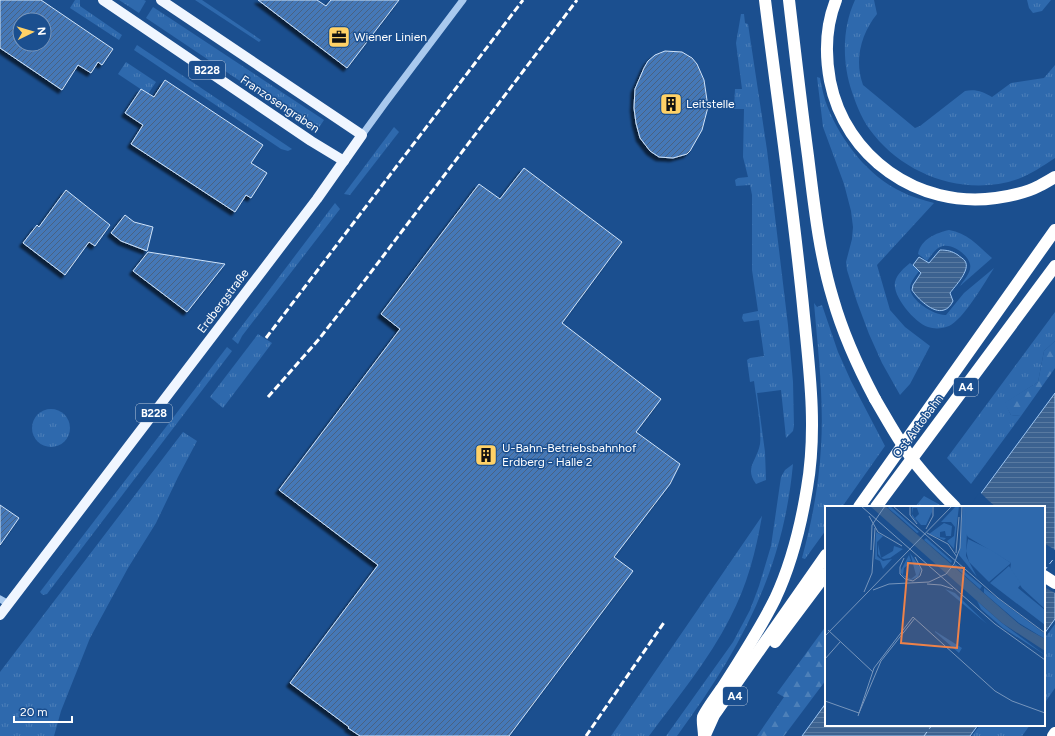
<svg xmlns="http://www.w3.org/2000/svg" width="1055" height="736" viewBox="0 0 1055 736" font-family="Figtree,sans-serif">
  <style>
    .grass { fill: url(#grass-tufts) }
    .forest { fill: url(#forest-firs) }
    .water { fill: url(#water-rules); stroke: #9cc4f0 }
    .pier { fill: #1b4f8f }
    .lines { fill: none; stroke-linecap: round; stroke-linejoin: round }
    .ferry { stroke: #b5d3f5; stroke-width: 1; stroke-dasharray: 5 4; stroke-linecap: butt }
    .building { fill: url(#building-hatch); stroke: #cfe3fa; fill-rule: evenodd; filter: url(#shadow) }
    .tertiary { stroke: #a9c9ee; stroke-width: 7 }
    .primary { stroke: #f0f6ff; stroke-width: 10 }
    .motorway { stroke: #fff; stroke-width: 12 }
    .rail { stroke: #fff; stroke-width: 3; stroke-dasharray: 7 3; stroke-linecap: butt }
    .motorway-bridge { stroke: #fff; stroke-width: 12 }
    .labels { text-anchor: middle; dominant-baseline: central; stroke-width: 3; stroke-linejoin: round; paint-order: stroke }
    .shield { fill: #1b4f8f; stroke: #bbcadd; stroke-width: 1 }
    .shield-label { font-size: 11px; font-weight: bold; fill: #fff }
    .poi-label { font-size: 12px; fill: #fff; stroke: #1b4f8f; text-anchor: start }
    .street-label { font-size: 12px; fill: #fff; stroke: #1b4f8f }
    .inset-river { fill: none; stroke: #3c6290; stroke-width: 2 }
    .inset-road { fill: none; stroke: #7695bc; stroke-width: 1 }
    .view { fill: #ee8249; fill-opacity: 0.15; stroke: #ee8249; stroke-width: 2 }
    .inset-edge { fill: none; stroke: #fff; stroke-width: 2 }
  </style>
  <defs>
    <pattern id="grass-tufts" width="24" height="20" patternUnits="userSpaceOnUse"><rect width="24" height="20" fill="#2e69ad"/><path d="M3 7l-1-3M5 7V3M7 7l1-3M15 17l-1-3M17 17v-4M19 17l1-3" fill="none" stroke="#4d80b9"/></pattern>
    <pattern id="forest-firs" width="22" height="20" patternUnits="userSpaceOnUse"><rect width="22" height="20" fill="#2e69ad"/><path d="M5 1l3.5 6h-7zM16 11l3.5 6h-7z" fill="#4d80b9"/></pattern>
    <pattern id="water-rules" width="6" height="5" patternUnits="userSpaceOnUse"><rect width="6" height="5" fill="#3c6290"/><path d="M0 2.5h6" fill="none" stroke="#597aa1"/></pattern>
    <pattern id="building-hatch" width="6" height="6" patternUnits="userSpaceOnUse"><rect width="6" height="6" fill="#4478b7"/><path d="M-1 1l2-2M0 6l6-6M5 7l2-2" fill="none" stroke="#486282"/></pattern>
    <filter id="shadow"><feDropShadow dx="-3.5" dy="3.5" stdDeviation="1" flood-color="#0009"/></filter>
  </defs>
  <rect width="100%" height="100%" fill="#1b4f8f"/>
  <g class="grass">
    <polygon points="75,0 80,0 80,6 122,35 119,40 70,8"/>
    <polygon points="119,0 144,0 146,1 139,13"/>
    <polygon points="195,0 202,0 261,40 259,42"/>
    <path d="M855 0H874L877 14C861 34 854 60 863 85L915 128 920 126 965 91C976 89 983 92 992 97L1011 83 1044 78 1055 65V158C1043 166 1031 174 1018 179 966 197 907 176 874 135 863 122 857 107 852 92 842 63 842 28 855 0Z"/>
    <polygon points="1027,0 1051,0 1042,11 1033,13 1029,8"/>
    <polygon points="153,7 324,120 316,132 146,18"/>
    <path d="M741 14H744L745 23 748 24 767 150 788 325 793 382 794 426 793 431 786 438 781 390 757 393 765 452 766 480 756 484C744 468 757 461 760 444 762 429 756 398 754 381L750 382 747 360 750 358 764 356 759 320 744 322 742 318 743 314 758 311 752 270V195L750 185 736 186 735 180 738 178 748 177 743 157 744 109H734L735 89H742L736 43Z"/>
    <polygon points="137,45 292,149 288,151 281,149 134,50"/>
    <polygon points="126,62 156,82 148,94 118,74"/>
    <path d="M817 77 820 78C822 88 824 99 828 108 842 142 868 176 902 192 912 197 923 200 934 203L877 265 890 310 905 327 930 346 910 384 900 395 882 363 869 334 857 302 847 270 846 262 852 239 853 227 851 211 844 184 823 127Z"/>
    <polygon points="394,127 399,132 350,195 344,194"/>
    <polygon points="335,203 340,209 242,336 238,344 232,339"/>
    <path d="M949 230C968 233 978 246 992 258L960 286C964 280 972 272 970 264 967 253 950 242 940 247 934 250 931 256 927 261L918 254C921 239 936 233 949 230Z"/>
    <path d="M910 263 920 270C916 275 911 281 910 287 909 300 935 316 946 315L964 293 994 268C985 282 963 320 949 326 942 329 934 329 928 327 915 323 892 296 895 282 897 274 904 268 910 263Z"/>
    <path d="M814 303 817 307 822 305 838 352 851 381 885 446 842 507H826V530L805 559 802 558C812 521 819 485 821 447 824 399 818 351 814 303Z"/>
    <polygon points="1055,312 1055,341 1044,351 1038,382 1005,403 1011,415 1021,416 971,484 947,458"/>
    <polygon points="258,334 272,343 223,408 210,397"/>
    <polygon points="227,347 232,351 47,594 43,595 40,592"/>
    <circle cx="51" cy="428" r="19"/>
    <polygon points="183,432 197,441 178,477 156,523 128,568 90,638 61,711 54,736 0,736 0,672"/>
    <path d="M793 464C783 572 740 650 677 736H666L733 642 750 610 759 586 771 546 781 477 785 470Z"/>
    <polygon points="924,496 944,507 915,507"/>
    <path d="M762 516C756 551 747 586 730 618 709 660 677 698 649 736H611Z"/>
    <polygon points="1055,624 1055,688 1044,704 1044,639"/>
    <polygon points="980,725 1030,725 1022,736 972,736"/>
  </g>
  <g class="forest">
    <polygon points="1055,341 1055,368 1021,416 1011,415 1004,403 1038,382 1044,351"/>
    <polygon points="826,626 826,680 784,736 757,736 784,697 777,693"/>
  </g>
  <g class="water">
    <path d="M940 250C947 250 952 251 958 255 960 257 964 259 965 261 971 270 955 286 950 293L953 301C951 305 948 309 944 310 933 314 917 298 912 290L913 285 921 273 913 265 919 257 929 263Z"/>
    <polygon points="1055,393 1055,619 1044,634 1044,507 971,507"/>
    <polygon points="826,703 826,725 978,725 970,736 802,736"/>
  </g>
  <g class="pier">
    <polygon points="980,492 989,501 996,507 969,507"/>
    <polygon points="1044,543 1055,550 1055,593 1044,587"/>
  </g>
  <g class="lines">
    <g class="ferry">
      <polyline points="1044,571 1055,557"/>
      <polyline points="924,736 932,725"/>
    </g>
  </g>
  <g class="building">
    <path d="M0 0H41L113 49 102 65 98 62 91 73 78 65 62 90 0 48ZM20 20H44V44H20Z"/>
    <polygon points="258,0 317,0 326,6 331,0 399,0 347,68"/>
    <polygon points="665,51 682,52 692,58 697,64 704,80 708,107 702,130 690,151 687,154 673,158 659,157 650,151 640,138 636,123 634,108 635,89 644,68 648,61 655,55"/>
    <polygon points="165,80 263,145 251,163 267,173 251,198 246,195 235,212 131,144 143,125 125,113 141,89 154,97"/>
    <polygon points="524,168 622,242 562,323 661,399 636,432 680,464 670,484 614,557 633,571 509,736 360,736 348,728 349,727 290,683 378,565 279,490 400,329 381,314 479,184 500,199"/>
    <polygon points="66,190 110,225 95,246 89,242 65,275 23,243 37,225 39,227"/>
    <polygon points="125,215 134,222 153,227 147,251 121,241 111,233"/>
    <polygon points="148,252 225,264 187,312 133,271"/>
    <polygon points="0,505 19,518 0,545"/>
  </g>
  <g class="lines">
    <g class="tertiary">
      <polyline points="362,135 386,102 463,0"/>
      <polyline points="0,599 9,604"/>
    </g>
    <g class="primary">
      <polyline points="103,0 311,141 344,161"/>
      <polyline points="0,615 317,199 362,135 161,0"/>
    </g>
    <g class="motorway">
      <path d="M789 0C795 52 801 104 808 156 814 204 819 253 833 299 843 334 858 367 875 399"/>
      <path d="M836 0C826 25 825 54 830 81 845 157 918 209 996 198 1010 196 1026 193 1039 186 1045 183 1050 180 1055 177"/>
      <polyline points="859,507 1055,230"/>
      <polyline points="876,507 1055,266"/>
      <polyline points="1044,576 1055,583"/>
      <polyline points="775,642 826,574"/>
      <polyline points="705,735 714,715 826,555"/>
      <path d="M704 736C704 730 702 722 703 717 705 711 720 691 724 685 742 657 760 629 775 599 791 565 801 525 807 488 817 431 810 374 804 316 794 211 778 105 765 0"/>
      <polyline points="1053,736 1055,733"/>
    </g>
    <g class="rail">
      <polyline points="266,338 523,0"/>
      <polyline points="268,397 319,339 362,284 577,0"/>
      <polyline points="586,736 665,621"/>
    </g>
    <path class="motorway-bridge" d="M875 399C888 421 900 444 916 464 928 479 941 493 955 507"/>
  </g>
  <defs>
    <g id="office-square" transform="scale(1.15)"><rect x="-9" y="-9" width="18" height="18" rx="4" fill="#ffd166" stroke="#1b4f8f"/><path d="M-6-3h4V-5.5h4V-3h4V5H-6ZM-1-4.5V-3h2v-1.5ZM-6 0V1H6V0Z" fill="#111"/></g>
    <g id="building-square" transform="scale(1.15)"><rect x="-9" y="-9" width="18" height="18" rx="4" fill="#ffd166" stroke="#1b4f8f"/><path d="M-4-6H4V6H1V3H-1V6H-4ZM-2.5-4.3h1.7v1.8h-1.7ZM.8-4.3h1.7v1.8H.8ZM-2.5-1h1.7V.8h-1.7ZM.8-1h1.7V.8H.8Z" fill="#111"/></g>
  </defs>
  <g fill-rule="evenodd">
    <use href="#office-square" x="339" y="37"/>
    <use href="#building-square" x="671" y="104"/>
    <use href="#building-square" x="486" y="455"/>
  </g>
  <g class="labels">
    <g class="shield">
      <rect x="189" y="61" width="36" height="18" rx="3"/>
      <rect x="954" y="378" width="24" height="18" rx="3"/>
      <rect x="136" y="404" width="36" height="18" rx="3"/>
      <rect x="723" y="687" width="24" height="18" rx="3"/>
    </g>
    <g class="shield-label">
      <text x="207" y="70">B228</text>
      <text x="966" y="387">A4</text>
      <text x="154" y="413">B228</text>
      <text x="735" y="696">A4</text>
    </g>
    <g class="poi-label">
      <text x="354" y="37">Wiener Linien</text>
      <text x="686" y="104">Leitstelle</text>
      <text x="502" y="448">U-Bahn-Betriebsbahnhof<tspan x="502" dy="14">Erdberg - Halle 2</tspan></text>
    </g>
    <g class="street-label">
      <text transform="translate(280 104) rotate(34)">Franzosengraben</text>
      <text transform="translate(223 301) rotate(-53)">Erdbergstraße</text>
      <text transform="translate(918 426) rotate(-53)">Ost Autobahn</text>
    </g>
  </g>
  <g transform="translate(825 506)">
    <rect width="220" height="220" fill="#1b4f8f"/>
    <path d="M65 0 94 26 92 27 74 11 63 2ZM87 0H107V6L101 19H96L90 12 94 8 92 2H88L87 8 94 19 89 13 87 10ZM131 0H134L129 43 122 35 129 30 130 21 126 16H116ZM138 0H143L141 50 152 71 134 49ZM119 17 127 20 126 30H121L120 25 115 26V31L121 32 119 34 104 28ZM51 26 58 30 52 36V50L58 55 67 53 58 63 55 55 50 53ZM101 32 127 55 126 57 99 34ZM53 38 56 52 68 45 69 40 78 43 65 52 59 53 56 52 53 48ZM85 47 96 63 93 71 86 74 78 70 76 67V64L84 49 86 55 82 56 83 59 79 62 78 69 86 73 91 69ZM130 58 157 80 155 83 129 60ZM159 82 220 128V133L194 117 159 87ZM120 83 130 87 162 118ZM110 125 137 142 134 147 110 126Z" fill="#2e69ad"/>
    <path d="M152 95 177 117 220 149 178 122 156 103Z" fill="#2e69ad"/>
    <path d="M141 0 220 1V103L197 82 185 64 186 57 143 31 140 26Z" fill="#2e69ad"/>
    <path d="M143 33 166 44 186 57 164 76 144 56 141 45ZM184 60 196 78 193 82 220 104V119L165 77Z" fill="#2e69ad"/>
    <path d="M45 0H60L195 119 220 133V145L177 117Z" fill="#3c6290"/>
    <path class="inset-river" d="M60 3 93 32M96 34 125 61M127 63 185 113 220 137"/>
    <path class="inset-road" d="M36 0 170 118 220 154M68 0 173 92 220 127M85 0V9L92 18M44 10 53 26 77 40M101 23 108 10V0M102 27 123 38 132 51M46 44 47 19 60 0M131 47 134 11M79 52 75 61V68L80 73 88 75 95 70 97 64 90 51M102 78 116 79 128 83M48 84 64 78 104 76 121 68 129 58 135 42 137 0M39 86 47 67 50 22M3 124 48 166M0 130 127 0M0 153 15 136M0 195 34 207M34 207 56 155 90 112M33 210 49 162 88 111 170 185 187 195 220 207"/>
    <path class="view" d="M83 57 139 62 132 142 76 137Z"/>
    <rect width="220" height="220" class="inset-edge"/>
  </g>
  <g transform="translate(32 32) rotate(85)"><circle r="19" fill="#1b4f8f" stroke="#7695bc"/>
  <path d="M0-3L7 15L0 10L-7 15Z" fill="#ffd166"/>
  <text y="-6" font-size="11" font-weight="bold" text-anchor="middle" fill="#ffffff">N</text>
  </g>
  <path d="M14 716v6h58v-6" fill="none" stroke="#ffffff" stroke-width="2"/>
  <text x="20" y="716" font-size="12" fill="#ffffff" stroke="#1b4f8f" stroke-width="3" paint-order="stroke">20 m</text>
</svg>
